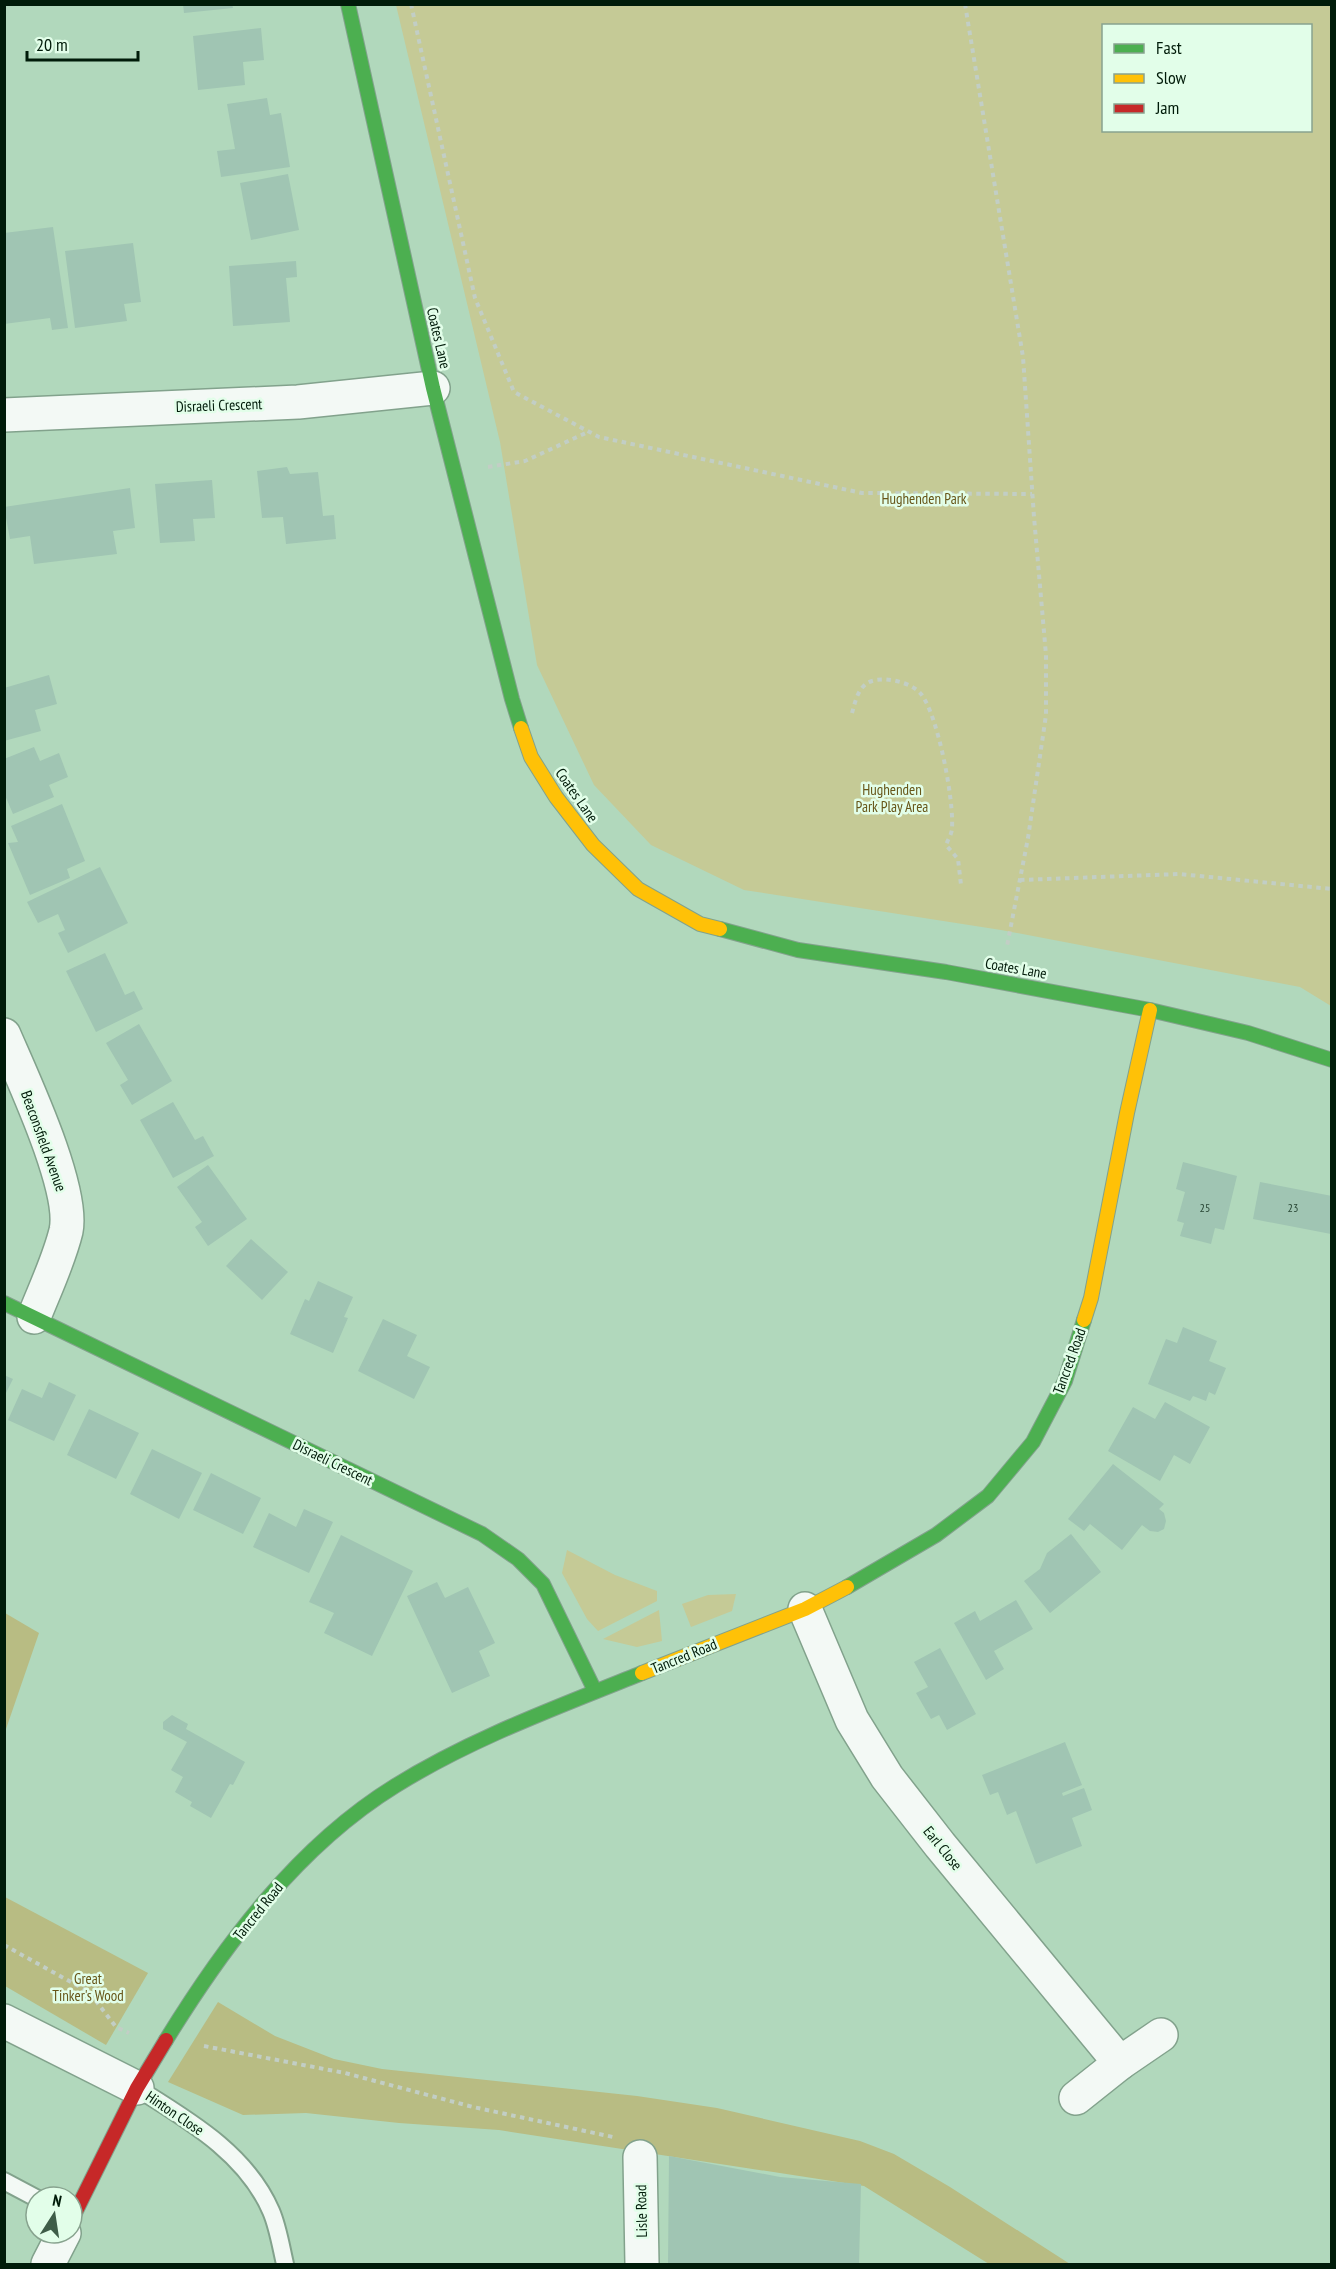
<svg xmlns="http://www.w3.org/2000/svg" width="1336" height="2269" viewBox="0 0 1336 2269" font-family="'PT Sans Narrow',sans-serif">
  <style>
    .green { fill: #c5ca96; fill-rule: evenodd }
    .forest { fill: #b8bc83 }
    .building { fill: #a0c5b3 }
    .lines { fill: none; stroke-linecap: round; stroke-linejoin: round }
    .lane-casing { stroke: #82a28c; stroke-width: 20 }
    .street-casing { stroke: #82a28c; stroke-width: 36 }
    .fast-casing { stroke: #82a28c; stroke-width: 16 }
    .slow-casing { stroke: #82a28c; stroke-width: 16 }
    .jam-casing { stroke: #82a28c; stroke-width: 16 }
    .path { stroke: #c2cec5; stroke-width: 4; stroke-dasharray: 4.5 4.5; stroke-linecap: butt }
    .lane { stroke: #f3f9f5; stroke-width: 16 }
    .street { stroke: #f3f9f5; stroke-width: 33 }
    .fast { stroke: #4caf50; stroke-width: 14 }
    .slow { stroke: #ffc107; stroke-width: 14 }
    .jam { stroke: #c62828; stroke-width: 14 }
    .labels { text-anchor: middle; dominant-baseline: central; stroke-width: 5; stroke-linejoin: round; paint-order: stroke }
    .number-label { font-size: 12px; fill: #284634 }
    .street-label { font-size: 15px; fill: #001b09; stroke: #e2fee9 }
    .park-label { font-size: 15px; fill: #675619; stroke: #e2fee9 }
  </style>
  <rect width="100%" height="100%" fill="#b1d8bc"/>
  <g class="green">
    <path d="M396 5H1331V1006L1300 987 1001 930 744 890 651 845 594 785 537 665 500 442ZM1104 26H1310V130H1104Z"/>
    <polygon points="567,1550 615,1575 657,1591 657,1601 598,1631 587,1619 562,1573"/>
    <polygon points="736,1594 732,1611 691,1627 682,1604 708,1595"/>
    <polygon points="659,1610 662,1641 637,1647 603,1639"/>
  </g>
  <g class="forest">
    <polygon points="5,1613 39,1633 5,1732"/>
    <polygon points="5,1897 148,1973 106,2045 5,1986"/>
    <polygon points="218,2002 275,2036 334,2059 382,2069 637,2096 717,2108 860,2141 894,2154 950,2187 1070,2264 989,2264 864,2186 499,2130 399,2123 306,2113 243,2115 168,2082"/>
  </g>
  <g class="building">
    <polygon points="183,4 232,4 233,8 184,13"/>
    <polygon points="261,28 264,60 243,62 245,85 198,90 193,36"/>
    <polygon points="267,98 270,115 281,113 290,167 221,177 217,151 235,149 227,104"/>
    <polygon points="288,174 299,230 251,240 240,183"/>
    <polygon points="53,227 68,328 52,330 50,318 4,324 4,233"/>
    <polygon points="133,243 141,302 124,304 127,321 75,328 65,251"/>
    <polygon points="296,261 297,277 286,278 290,322 233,326 229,266"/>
    <polygon points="287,467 290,474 318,472 323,516 334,515 336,539 286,544 283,517 262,518 257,471"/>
    <polygon points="212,480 215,518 193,519 195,541 160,543 155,484"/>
    <polygon points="130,488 135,528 113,531 117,554 34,564 30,536 10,539 4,507"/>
    <polygon points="49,675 57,704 35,710 41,731 4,741 4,688"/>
    <polygon points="34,747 40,761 59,753 68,777 49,785 54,797 13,814 4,793 4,759"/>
    <polygon points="62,804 85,861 67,869 70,878 30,895 8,843 18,842 11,826"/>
    <polygon points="100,867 128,923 68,953 58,933 65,930 58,914 38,923 27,902"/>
    <polygon points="105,953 125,995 134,991 143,1009 96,1032 66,971"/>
    <polygon points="139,1024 172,1081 132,1105 120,1085 128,1080 106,1043"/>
    <polygon points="173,1102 195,1140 203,1136 214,1156 173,1178 140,1120"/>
    <polygon points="1183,1162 1237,1176 1224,1230 1215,1228 1211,1244 1180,1236 1184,1223 1177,1221 1185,1192 1176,1189"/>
    <polygon points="208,1165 247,1219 208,1246 195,1227 202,1222 177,1187"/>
    <polygon points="1260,1182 1332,1196 1331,1234 1253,1219"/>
    <polygon points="251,1239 288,1272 262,1300 226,1266"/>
    <polygon points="318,1281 353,1297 344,1317 348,1318 333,1353 290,1334 305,1299 309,1301"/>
    <polygon points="383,1319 417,1335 407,1356 430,1367 414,1399 358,1371"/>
    <polygon points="1183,1327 1217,1341 1209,1361 1226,1368 1215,1395 1209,1392 1206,1401 1193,1396 1190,1401 1148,1384 1166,1339 1177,1343"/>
    <polygon points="4,1375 13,1379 4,1397"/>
    <polygon points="49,1382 76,1395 54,1441 8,1420 22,1389 42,1398"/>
    <polygon points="1165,1402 1210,1427 1190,1464 1174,1455 1160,1481 1108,1451 1133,1407 1155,1419"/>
    <polygon points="89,1409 139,1433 116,1479 67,1455"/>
    <polygon points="152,1449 202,1473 179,1519 130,1494"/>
    <polygon points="1113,1464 1164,1504 1159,1509 1164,1513 1166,1521 1164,1529 1158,1532 1150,1531 1142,1525 1122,1550 1090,1524 1084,1531 1068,1519"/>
    <polygon points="211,1473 261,1498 243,1534 193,1510"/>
    <polygon points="304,1509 333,1522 309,1573 253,1547 269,1513 296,1527"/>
    <polygon points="1071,1534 1101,1572 1050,1613 1024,1581 1040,1569 1047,1553"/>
    <polygon points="341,1535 413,1571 372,1656 324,1633 334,1613 309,1602"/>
    <polygon points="437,1582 445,1598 468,1587 495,1643 479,1651 490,1676 452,1693 407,1596"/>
    <polygon points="1016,1600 1033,1629 994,1651 1004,1669 986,1680 954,1623 975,1611 980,1621"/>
    <polygon points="940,1648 976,1714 947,1730 939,1715 931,1719 916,1693 928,1687 914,1662"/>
    <polygon points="172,1715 188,1724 186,1729 245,1762 233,1785 230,1784 211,1818 190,1806 192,1802 175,1792 183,1777 171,1770 187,1742 163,1729 163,1722"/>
    <polygon points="1065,1742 1082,1785 1062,1793 1063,1796 1084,1788 1092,1810 1072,1818 1082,1846 1036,1864 1016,1811 1007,1815 998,1792 990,1795 982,1775"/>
    <polygon points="669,2156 780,2177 861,2184 859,2264 668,2264"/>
  </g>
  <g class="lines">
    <g class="lane-casing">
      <g id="lane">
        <path d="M137 2088C188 2120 246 2153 271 2211 278 2227 281 2247 285 2264"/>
        <polyline points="4,2181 36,2198"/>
      </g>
    </g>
    <g class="street-casing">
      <g id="street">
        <polyline points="4,415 298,402 433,388"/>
        <path d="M4 1035C22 1077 75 1189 66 1231 59 1260 45 1289 34 1317"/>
        <polyline points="805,1609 852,1720 887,1777 940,1845 1120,2063"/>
        <polyline points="4,2021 137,2088"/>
        <polyline points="1076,2098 1120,2063 1161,2035"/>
        <polyline points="640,2157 642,2264"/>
        <polyline points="48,2264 64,2233"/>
      </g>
    </g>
    <g class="fast-casing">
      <g id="fast">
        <polyline points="348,4 433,388 512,699 521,728"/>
        <polyline points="720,929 798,950 946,972 1150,1010 1248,1033 1332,1060"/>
        <polyline points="4,1303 482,1534 518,1559 543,1584 595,1691"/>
        <polyline points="847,1587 936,1535 988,1496 1033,1442 1065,1381 1084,1320"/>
        <path d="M166 2040C225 1944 298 1846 395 1786 472 1738 558 1707 642 1673"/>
      </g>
    </g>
    <g class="slow-casing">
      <g id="slow">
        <polyline points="521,728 531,757 556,797 593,845 638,889 700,924 720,929"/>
        <polyline points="1084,1320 1091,1298 1127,1113 1150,1010"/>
        <polyline points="642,1673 805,1609 847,1587"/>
      </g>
    </g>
    <g class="jam-casing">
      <polyline id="jam" points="72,2219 137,2088 166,2040"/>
    </g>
    <g class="path">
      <polyline points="411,4 475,298 514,392 599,437 862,493 1032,494"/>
      <polyline points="965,4 1023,357 1034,517 1046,655 1046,715 1028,838 1007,946"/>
      <polyline points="488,467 525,461 588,432"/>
      <path d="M852 713C855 703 857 691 866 684 879 674 912 682 921 694 938 715 954 800 952 828 952 834 948 839 946 845L958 859 961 885"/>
      <polyline points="1020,880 1179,874 1332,889"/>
      <polyline points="4,1945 89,1992 116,2027 129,2033"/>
      <polyline points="204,2046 345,2073 473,2107 613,2137"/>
    </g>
    <use href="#lane" class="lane"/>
    <use href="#street" class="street"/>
    <use href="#fast" class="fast"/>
    <use href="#slow" class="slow"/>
    <use href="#jam" class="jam"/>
  </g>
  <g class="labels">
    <g class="number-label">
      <text x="1205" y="1207">25</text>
      <text x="1293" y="1207">23</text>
    </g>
    <g class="street-label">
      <text transform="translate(439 338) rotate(77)">Coates Lane</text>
      <text transform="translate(219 405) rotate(-2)">Disraeli Crescent</text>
      <text transform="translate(577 795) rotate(55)">Coates Lane</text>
      <text transform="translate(1016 968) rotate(10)">Coates Lane</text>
      <text transform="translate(44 1141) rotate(70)">Beaconsfield Avenue</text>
      <text transform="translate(1069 1361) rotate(-70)">Tancred Road</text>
      <text transform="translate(333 1462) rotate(26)">Disraeli Crescent</text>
      <text transform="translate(684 1656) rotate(-22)">Tancred Road</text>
      <text transform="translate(943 1848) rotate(51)">Earl Close</text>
      <text transform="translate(258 1911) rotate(-51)">Tancred Road</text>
      <text transform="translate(175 2113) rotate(34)">Hinton Close</text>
      <text transform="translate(641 2211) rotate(-91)">Lisle Road</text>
    </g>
    <g class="park-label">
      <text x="924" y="498">Hughenden Park</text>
      <text x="892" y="789">Hughenden<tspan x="892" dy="17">Park Play Area</tspan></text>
      <text x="88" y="1978">Great<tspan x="88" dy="17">Tinker's Wood</tspan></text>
    </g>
  </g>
  <rect width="1336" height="2269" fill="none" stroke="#001b09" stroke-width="12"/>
  <rect x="1102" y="24" width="210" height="108" fill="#e2fee9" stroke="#88a38f" stroke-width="1.5"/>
  <rect x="1114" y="44" width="30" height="9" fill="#4caf50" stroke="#88a38f" stroke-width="1.5"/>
  <text x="1156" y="54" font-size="18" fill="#001b09">Fast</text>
  <rect x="1114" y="74" width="30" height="9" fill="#ffc107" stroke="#88a38f" stroke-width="1.5"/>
  <text x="1156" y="84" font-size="18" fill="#001b09">Slow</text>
  <rect x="1114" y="104" width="30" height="9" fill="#c62828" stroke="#88a38f" stroke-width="1.5"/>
  <text x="1156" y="114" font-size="18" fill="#001b09">Jam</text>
  <g transform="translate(54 2215) rotate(12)"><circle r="28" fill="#e2fee9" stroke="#88a38f" stroke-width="1.5"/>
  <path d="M0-4.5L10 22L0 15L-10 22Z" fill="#3e5d48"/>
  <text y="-9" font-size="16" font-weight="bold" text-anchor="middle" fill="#001b09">N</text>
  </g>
  <path d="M27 51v9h111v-9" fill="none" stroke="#001b09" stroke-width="3"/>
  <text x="36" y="51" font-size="18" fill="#001b09" stroke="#e2fee9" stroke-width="4.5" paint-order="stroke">20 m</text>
</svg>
